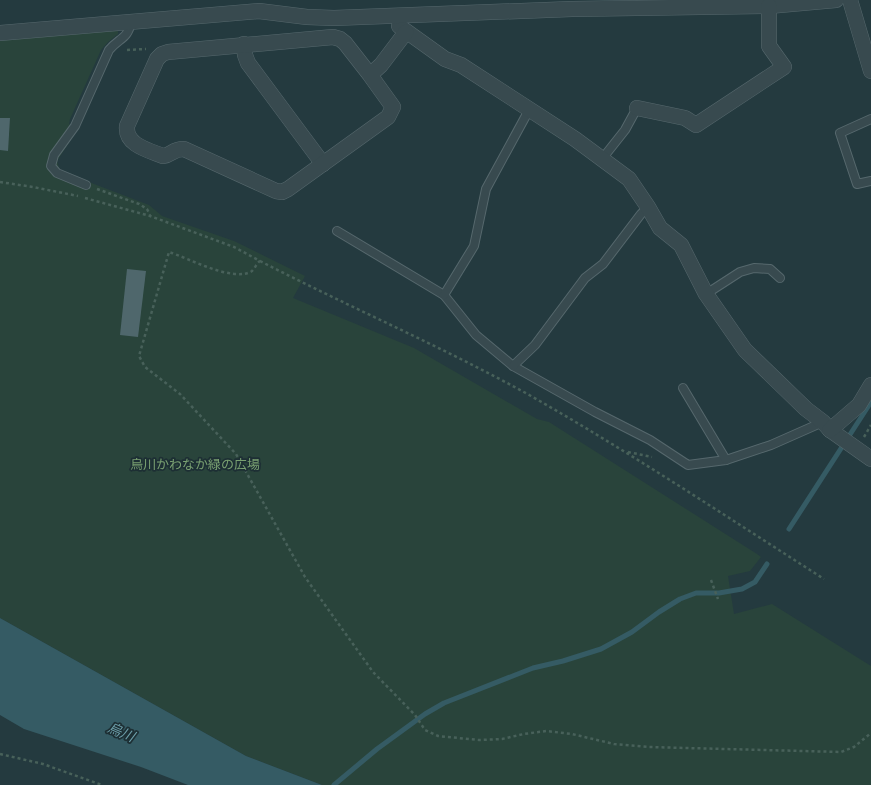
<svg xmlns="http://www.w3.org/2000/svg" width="871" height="785" viewBox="0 0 871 785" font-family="'Public Sans','Noto Sans JP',sans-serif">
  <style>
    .green { fill: #29443b }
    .water { fill: #355b64 }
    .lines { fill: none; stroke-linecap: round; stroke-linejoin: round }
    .stream { stroke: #355b64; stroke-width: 5 }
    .building { fill: #4f676c }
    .lane-casing { stroke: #56686d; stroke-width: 10 }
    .street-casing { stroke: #56686d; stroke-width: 16 }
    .path { stroke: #48615a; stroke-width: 2.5; stroke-dasharray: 3 3; stroke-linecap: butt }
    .lane { stroke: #384a4f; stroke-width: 8 }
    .street { stroke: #384a4f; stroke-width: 15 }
    .labels { text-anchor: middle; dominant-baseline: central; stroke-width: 3.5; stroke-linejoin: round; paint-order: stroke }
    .park-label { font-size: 13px; fill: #79a071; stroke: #1d2f34 }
    .water-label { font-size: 14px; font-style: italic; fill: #6c9ea9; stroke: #1d2f34 }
  </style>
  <rect width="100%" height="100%" fill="#243a3f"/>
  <polygon class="green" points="118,29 118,34 108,42 101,50 70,119 69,124 79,127 57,161 60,171 149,205 162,216 234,241 305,276 293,298 414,348 537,419 549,422 757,554 761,557 750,571 728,576 734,614 772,604 871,666 871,785 322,785 246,756 0,618 0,40"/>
  <polygon class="water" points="0,618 246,756 322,785 188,785 141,767 24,729 0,715"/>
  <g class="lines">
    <g class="stream">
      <polyline points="789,529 871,402"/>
      <polyline points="334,785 377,749 425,714 444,703 533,668 563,661 601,649 632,632 659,612 680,599 696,593 719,593 742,589 755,582 767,564"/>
    </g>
  </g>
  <g class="building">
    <polygon points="0,118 10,118 8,151 0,150"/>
    <polygon points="127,269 146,271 138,337 120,335"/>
  </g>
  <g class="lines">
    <g class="lane-casing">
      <g id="lane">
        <polyline points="871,119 840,133 857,184 871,181"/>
        <polyline points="602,159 625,130 637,108"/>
        <path d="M86 185 57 173 51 166 54 155 75 126 109 50C119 38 128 39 131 22"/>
        <polyline points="337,231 444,295 476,335 513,366 595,412 650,440 688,465 726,460 771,445 823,422"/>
        <polyline points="706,294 740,272 754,268 770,269 780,278"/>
        <polyline points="444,295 474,246 486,189 529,110"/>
        <polyline points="513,366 535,345 585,278 603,264 641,214 648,207"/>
        <polyline points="683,388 726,460"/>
      </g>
    </g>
    <g class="street-casing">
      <g id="street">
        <polyline points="850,0 871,71"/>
        <polyline points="399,26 445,59 461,65 575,139 629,179 648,207 660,228 681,245 706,294 745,350 806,409 823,422 830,430 871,459"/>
        <polyline points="0,33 259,11 307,17 334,18 572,9 769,6 836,0"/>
        <polyline points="244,44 245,55 248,63 323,164"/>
        <path d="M370 75 345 43 340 39 333 37 168 52 162 54 157 59 127 126C125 145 148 150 163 156 172 155 172 149 184 149L276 191 282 192 288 189 388 117 393 107 370 75 381 65 406 32"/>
        <polyline points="637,108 685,118 696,125 784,67 769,46 769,6"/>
        <polyline points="830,430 859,405 871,385"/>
      </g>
    </g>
    <g class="path">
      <polyline points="127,50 146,49"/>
      <polyline points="0,182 33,187 78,196"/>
      <polyline points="97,189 139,204 147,209 150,215"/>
      <path d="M85 198 150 216 234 247 260 261C257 263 255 268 252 271 234 283 188 258 169 252L139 356 145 367 180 394 236 454 305 577 373 672 415 715 425 730 438 736 479 740 502 739 524 734 546 731 572 734 614 744 648 747 841 752 854 747 871 733"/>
      <path d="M260 261C349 307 443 347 531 396 631 453 727 517 824 579"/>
      <polyline points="864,437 871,425"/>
      <polyline points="628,452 652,457"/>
      <polyline points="711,580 718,599"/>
      <polyline points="0,754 43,764 102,785"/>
    </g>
    <use href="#lane" class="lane"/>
    <use href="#street" class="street"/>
  </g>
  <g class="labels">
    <g class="park-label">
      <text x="195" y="464">烏川かわなか緑の広場</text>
    </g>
    <g class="water-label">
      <text transform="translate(121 732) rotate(23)">烏川</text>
    </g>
  </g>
</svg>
